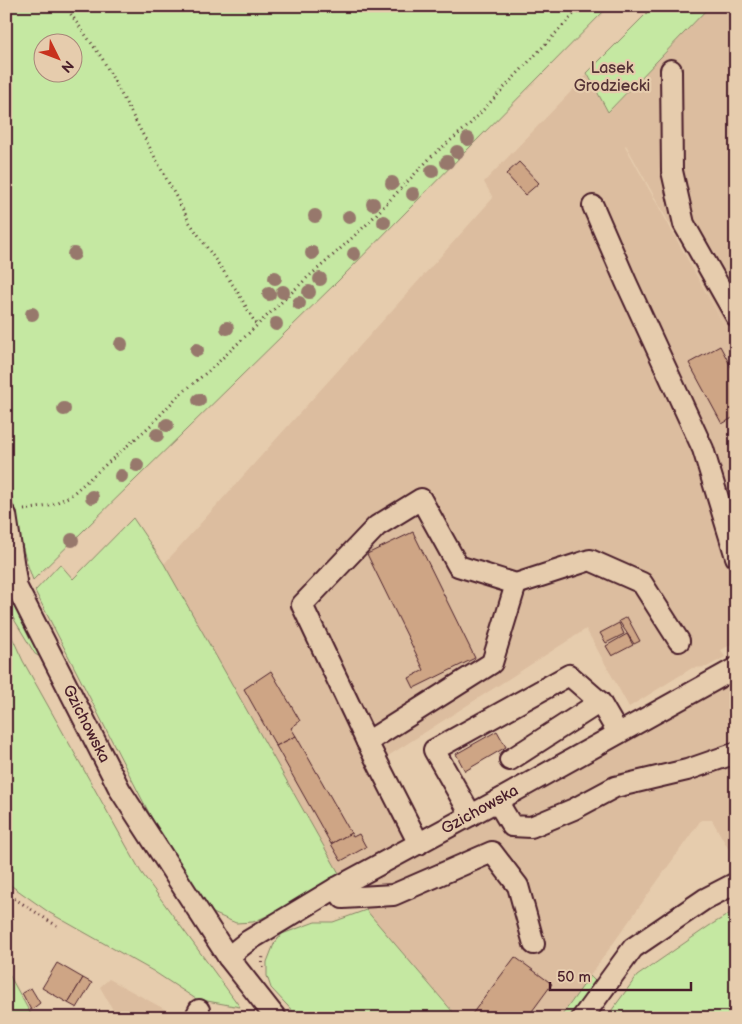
<svg xmlns="http://www.w3.org/2000/svg" width="742" height="1024" viewBox="0 0 742 1024" font-family="'Balsamiq Sans',sans-serif">
  <style>
    .built { fill: #dcbd9f; fill-rule: evenodd }
    .green { fill: #c5e8a2; stroke: #888466; fill-rule: evenodd }
    .building { fill: #cea585; stroke: #4a1f2b }
    .lines { fill: none; stroke-linecap: round; stroke-linejoin: round }
    .minor-casing { stroke: #4a1f2b; stroke-width: 24 }
    .path { stroke: #4a1f2b; stroke-width: 3; stroke-dasharray: 1 4; stroke-linecap: butt }
    .minor { stroke: #e6ccad; stroke-width: 20 }
    .tree { fill: #97786c }
    .labels { text-anchor: middle; dominant-baseline: central; stroke-width: 4.5; stroke-linejoin: round; paint-order: stroke }
    .park-label { font-size: 16px; fill: #563337; stroke: #e6ccad }
    .street-label { font-size: 16px; fill: #4a1f2b; stroke: #e6ccad }
  </style>
  <rect width="100%" height="100%" fill="#e6ccad"/>
  <filter id="ink" filterUnits="userSpaceOnUse"><feTurbulence type="fractalNoise" baseFrequency=".02" numOctaves="2"/><feDisplacementMap in="SourceGraphic" scale="10" xChannelSelector="R" yChannelSelector="G"/><feConvolveMatrix kernelMatrix="1 2 1 2 8 2 1 2 1" color-interpolation-filters="sRGB"/></filter>
  <g filter="url(#ink)">
    <g class="built">
      <path d="M710 6H736V642L721 650 725 657 707 667 692 668 629 707 586 629 388 756 423 827 340 875 164 564 493 198 484 182 587 75 608 113ZM626 145 694 268 728 332 625 146Z"/>
      <polygon points="736,678 736,855 728,848 712,820 701,820 560,1018 459,1018 355,898 354,890 522,801"/>
      <polygon points="109,979 181,1018 103,1018 113,1010 100,987"/>
    </g>
    <g class="green">
      <path d="M6 6H609L338 281 33 580C19 544 13 503 6 464ZM42 42H72V72H42Z"/>
      <polygon points="654,6 710,6 608,112 587,73"/>
      <polygon points="133,518 164,564 340,875 269,915 253,922 236,923 213,913 200,897 166,846 35,591 60,564 73,579"/>
      <polygon points="6,587 44,659 35,654 6,606"/>
      <polygon points="6,624 23,661 141,872 240,1007 196,999 153,971 50,913 6,882"/>
      <polygon points="366,910 458,1018 299,1018 271,988 267,976 267,962 274,944 282,934 315,922 333,922"/>
      <polygon points="736,910 736,1018 606,1018 637,976 709,926"/>
      <polygon points="6,969 33,1018 6,1018"/>
      <polygon points="590,976 596,982 570,1018 560,1018"/>
    </g>
    <g class="building">
      <polygon points="519,162 539,183 525,195 506,174"/>
      <polygon points="720,346 736,376 736,416 722,424 689,363"/>
      <polygon points="413,532 475,658 414,688 409,678 424,670 367,554"/>
      <polygon points="627,617 640,641 634,644 619,621"/>
      <polygon points="619,623 624,634 606,643 600,633"/>
      <polygon points="627,634 633,645 612,656 606,646"/>
      <polygon points="271,671 300,721 291,728 296,736 276,746 244,689"/>
      <polygon points="497,731 506,747 465,771 456,754"/>
      <polygon points="296,736 351,833 331,844 276,746"/>
      <polygon points="351,833 353,837 359,834 366,847 341,861 331,844"/>
      <polygon points="515,957 552,984 527,1018 469,1018"/>
      <polygon points="57,963 83,978 68,1003 42,988"/>
      <polygon points="83,978 92,983 77,1008 68,1003"/>
      <polygon points="31,988 40,1003 31,1010 22,993"/>
    </g>
    <g class="lines">
      <g class="minor-casing">
        <g id="minor">
          <polyline points="671,70 672,171 684,224 736,316"/>
          <polyline points="593,206 626,282 703,449 736,557"/>
          <polyline points="6,515 16,581"/>
          <polyline points="6,566 120,790 228,957 276,1018"/>
          <polyline points="367,742 492,663 516,584"/>
          <polyline points="510,760 600,702 618,733"/>
          <polyline points="497,801 512,826 531,827 574,809 615,787 687,770 736,753"/>
          <polyline points="471,815 434,750 569,675 600,702"/>
          <polyline points="419,844 367,742 302,605 377,526 421,499 458,566 516,584 590,560 642,583 679,641"/>
          <polyline points="336,888 343,898 393,895 492,852 518,886 534,944"/>
          <polyline points="228,957 248,941 336,888 497,801 736,668"/>
          <polyline points="195,1018 199,1010"/>
          <polyline points="582,1018 633,948 705,899 736,883"/>
        </g>
      </g>
      <g class="path">
        <polyline points="65,6 102,58 190,223 237,291 257,326"/>
        <polyline points="24,510 49,506 70,496 151,425 176,398 212,368 308,277 327,261 366,225 434,154 467,127 573,15 591,6"/>
        <polyline points="6,893 57,926"/>
        <polyline points="262,968 263,954"/>
      </g>
      <use href="#minor" class="minor"/>
    </g>
    <g class="tree">
      <circle cx="468" cy="139" r="7"/>
      <circle cx="457" cy="152" r="7"/>
      <circle cx="447" cy="162" r="7"/>
      <circle cx="432" cy="171" r="7"/>
      <circle cx="392" cy="183" r="7"/>
      <circle cx="413" cy="194" r="7"/>
      <circle cx="373" cy="204" r="7"/>
      <circle cx="315" cy="216" r="7"/>
      <circle cx="349" cy="217" r="7"/>
      <circle cx="384" cy="222" r="7"/>
      <circle cx="312" cy="253" r="7"/>
      <circle cx="74" cy="254" r="7"/>
      <circle cx="354" cy="254" r="7"/>
      <circle cx="275" cy="278" r="7"/>
      <circle cx="320" cy="279" r="7"/>
      <circle cx="283" cy="292" r="7"/>
      <circle cx="309" cy="292" r="7"/>
      <circle cx="269" cy="294" r="7"/>
      <circle cx="299" cy="303" r="7"/>
      <circle cx="32" cy="314" r="7"/>
      <circle cx="276" cy="324" r="7"/>
      <circle cx="227" cy="328" r="7"/>
      <circle cx="121" cy="344" r="7"/>
      <circle cx="197" cy="350" r="7"/>
      <circle cx="199" cy="400" r="7"/>
      <circle cx="64" cy="409" r="7"/>
      <circle cx="167" cy="425" r="7"/>
      <circle cx="157" cy="435" r="7"/>
      <circle cx="137" cy="465" r="7"/>
      <circle cx="121" cy="476" r="7"/>
      <circle cx="92" cy="497" r="7"/>
      <circle cx="72" cy="540" r="7"/>
    </g>
  </g>
  <g class="labels">
    <g class="park-label">
      <text x="612" y="68">Lasek<tspan x="612" dy="18">Grodziecki</tspan></text>
    </g>
    <g class="street-label">
      <text transform="translate(86 724) rotate(63)">Gzichowska</text>
      <text transform="translate(480 810) rotate(-29)">Gzichowska</text>
    </g>
  </g>
  <rect width="742" height="1024" fill="none" stroke="#e6ccad" stroke-width="25"/>
  <rect x="12" y="12" width="717" height="999" fill="none" stroke="#4a1f2b" stroke-width="2" filter="url(#ink)"/>
  <g transform="translate(58 58) rotate(132)"><circle r="24" fill="#e6ccad" stroke="#a88779"/>
  <path d="M0-4L9 19L0 12L-9 19Z" fill="#c8321e"/>
  <text y="-8" font-size="14" font-weight="bold" text-anchor="middle" fill="#4a1f2b">N</text>
  </g>
  <path d="M550 982v8h141v-8" fill="none" stroke="#4a1f2b" stroke-width="2.5"/>
  <text x="557" y="982" font-size="15" fill="#4a1f2b" stroke="#e6ccad" stroke-width="4" paint-order="stroke">50 m</text>
</svg>
